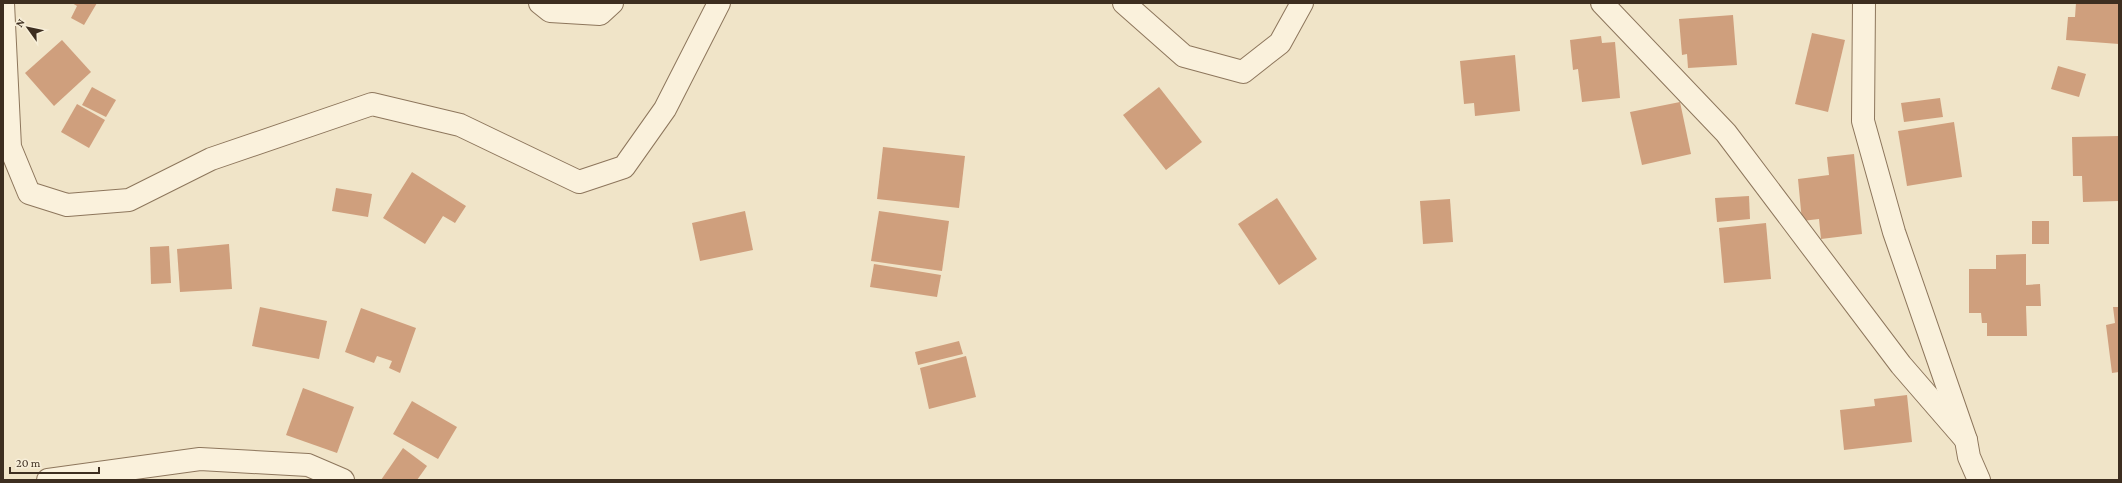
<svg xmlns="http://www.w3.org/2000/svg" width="2122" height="483" viewBox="0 0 2122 483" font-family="'Crimson Pro',serif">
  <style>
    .building { fill: #cf9f7d }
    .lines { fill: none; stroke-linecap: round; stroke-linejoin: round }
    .minor-casing { stroke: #8d765c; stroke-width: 24 }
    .minor { stroke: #faf1dc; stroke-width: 22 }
  </style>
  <rect width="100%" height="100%" fill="#f0e4c8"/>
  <g class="building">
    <polygon points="72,3 97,3 84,25 71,18 77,6"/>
    <polygon points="2076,3 2119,3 2119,44 2066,40 2068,17 2075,17"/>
    <polygon points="1733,15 1737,65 1688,68 1687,54 1682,55 1679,19"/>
    <polygon points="1812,33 1845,40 1828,112 1795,104"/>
    <polygon points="1601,36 1602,43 1615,42 1620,98 1582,102 1578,69 1573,70 1570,40"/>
    <polygon points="62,40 91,72 54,106 25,73"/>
    <polygon points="1515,55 1520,111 1475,116 1474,103 1464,104 1460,61"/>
    <polygon points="2058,66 2086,74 2079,97 2051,89"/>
    <polygon points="92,87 116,100 106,117 82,105"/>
    <polygon points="1159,87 1202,142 1166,170 1123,115"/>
    <polygon points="1940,98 1943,117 1904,122 1901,103"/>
    <polygon points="1680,102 1691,154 1642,165 1630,112"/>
    <polygon points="77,104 105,120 89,148 61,132"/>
    <polygon points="1954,122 1962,177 1907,186 1898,131"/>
    <polygon points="2119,136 2119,201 2083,202 2082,176 2073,176 2072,137"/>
    <polygon points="883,147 965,156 959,208 877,199"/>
    <polygon points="1854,154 1862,234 1821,239 1819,219 1802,221 1798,179 1829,175 1827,157"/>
    <polygon points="412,172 466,206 455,223 443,216 425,244 383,218"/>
    <polygon points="336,188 372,194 368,217 332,211"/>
    <polygon points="1749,196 1750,219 1717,222 1715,198"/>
    <polygon points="1277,198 1317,259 1279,285 1238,224"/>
    <polygon points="1450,199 1453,242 1423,244 1420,201"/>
    <polygon points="745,211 753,250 700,261 692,223"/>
    <polygon points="879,211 949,221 942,271 871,261"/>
    <rect x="2032" y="221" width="17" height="23"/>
    <polygon points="1766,223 1771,279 1724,283 1719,228"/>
    <polygon points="229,244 232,289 180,292 177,249"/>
    <polygon points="169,246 171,283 151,284 150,247"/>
    <polygon points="2026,254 2026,285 2040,284 2041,306 2026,306 2027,336 1987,336 1987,323 1982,323 1981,313 1969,313 1969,269 1996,269 1996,255"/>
    <polygon points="874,264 941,275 937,297 870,287"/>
    <polygon points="260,307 327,321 319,359 252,346"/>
    <polygon points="2113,307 2119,307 2119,372 2112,373 2106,325 2115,323"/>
    <polygon points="361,308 416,328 400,373 389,368 392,361 377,356 374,363 345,352"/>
    <polygon points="959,341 963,354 918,365 915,352"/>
    <polygon points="966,356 976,397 929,409 920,368"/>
    <polygon points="303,388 354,407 337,453 286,435"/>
    <polygon points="1907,395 1912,442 1844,450 1840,410 1875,406 1874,399"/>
    <polygon points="412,401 457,427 438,459 393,434"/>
    <polygon points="403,448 427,466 417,480 381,480"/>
  </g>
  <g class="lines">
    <g class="minor-casing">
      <g id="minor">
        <polyline points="3,3 10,147 29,193 67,205 129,200 211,159 372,104 460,125 579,182 624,167 665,109 719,3"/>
        <polyline points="540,3 550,11 600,14 612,3"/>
        <polyline points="1124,3 1184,56 1243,72 1280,43 1302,3"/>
        <polyline points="1602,3 1726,133 1901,365 1966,440"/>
        <polyline points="1864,3 1863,121 1894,232 1966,440 1969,457 1979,480"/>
        <polyline points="48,480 200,459 308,465 343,480"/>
      </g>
    </g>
    <use href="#minor" class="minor"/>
  </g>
  <rect width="2122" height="483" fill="none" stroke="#3d2e20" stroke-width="8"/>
  <g transform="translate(28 28) rotate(303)" stroke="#f7eed8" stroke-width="3" paint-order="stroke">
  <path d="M0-3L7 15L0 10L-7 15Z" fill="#3d2e20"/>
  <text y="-6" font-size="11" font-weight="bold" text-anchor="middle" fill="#3d2e20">N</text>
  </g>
  <path d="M10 467v6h89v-6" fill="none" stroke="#3d2e20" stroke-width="2"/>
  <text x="16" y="467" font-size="12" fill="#3d2e20" stroke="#f7eed8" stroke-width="3" paint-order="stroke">20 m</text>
</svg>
